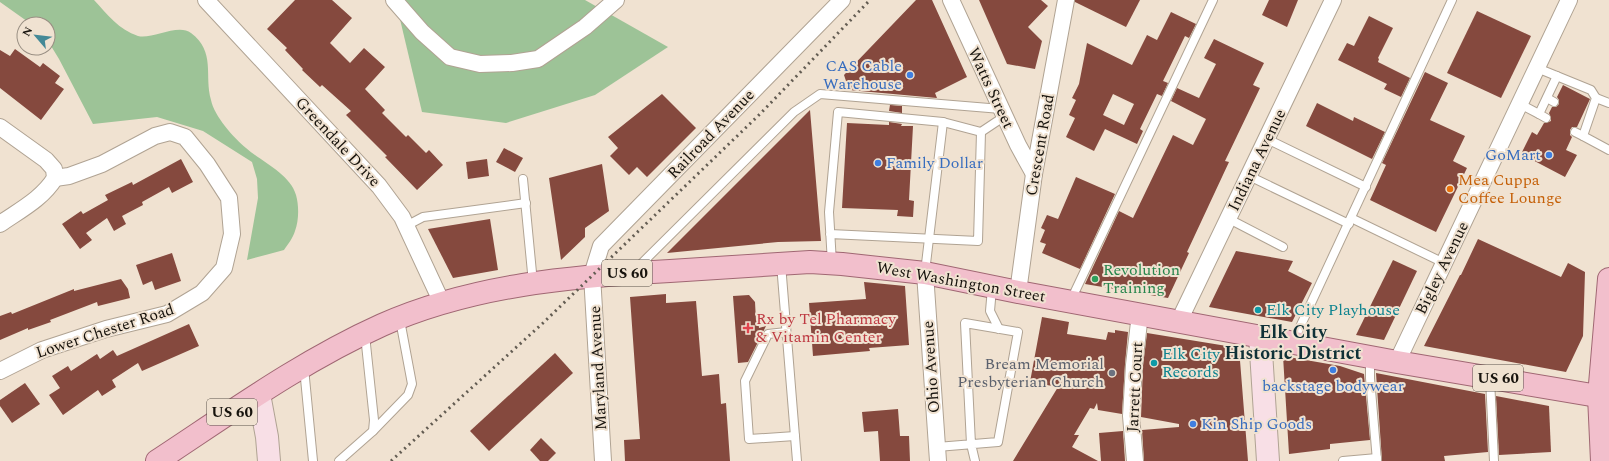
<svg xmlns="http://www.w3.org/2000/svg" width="1609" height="461" viewBox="0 0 1609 461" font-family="Spectral,serif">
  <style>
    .green { fill: #9dc397 }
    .building { fill: #85493e; fill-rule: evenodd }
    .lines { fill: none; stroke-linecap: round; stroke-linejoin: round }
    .lane-casing { stroke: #b0a393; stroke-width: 10 }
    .street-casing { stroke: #b0a393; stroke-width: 18 }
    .secondary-casing { stroke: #b0a393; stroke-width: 24 }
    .primary-casing { stroke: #a06773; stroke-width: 24 }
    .lane { stroke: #fff; stroke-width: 8 }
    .street { stroke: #fff; stroke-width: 16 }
    .secondary { stroke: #f8dfe6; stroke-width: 22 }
    .primary { stroke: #f2bfcc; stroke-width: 22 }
    .rail { stroke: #635c52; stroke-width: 3; stroke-dasharray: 2 4; stroke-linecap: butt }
    .shop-dot { fill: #3f7fe0; stroke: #f0e2d1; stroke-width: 1.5 }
    .food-dot { fill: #e8710a; stroke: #f0e2d1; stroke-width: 1.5 }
    .leisure-dot { fill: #2e9e5b; stroke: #f0e2d1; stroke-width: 1.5 }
    .culture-dot { fill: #0f9aa8; stroke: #f0e2d1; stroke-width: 1.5 }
    .health-dot { fill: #e0444e; stroke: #f0e2d1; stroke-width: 1.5 }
    .worship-dot { fill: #6b7280; stroke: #f0e2d1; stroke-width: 1.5 }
    .labels { text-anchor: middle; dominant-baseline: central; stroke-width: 4; stroke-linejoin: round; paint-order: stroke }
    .shield { fill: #f0e2d1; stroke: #585148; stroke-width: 1 }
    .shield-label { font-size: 15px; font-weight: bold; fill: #17130d }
    .shop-label { font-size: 16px; fill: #366cbe; stroke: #f0e2d1; text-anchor: end }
    .street-label { font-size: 16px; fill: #17130d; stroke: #f0e2d1 }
    .food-label { font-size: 16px; fill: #c56008; stroke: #f0e2d1; text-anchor: start }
    .leisure-label { font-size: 16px; fill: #27864d; stroke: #f0e2d1; text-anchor: start }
    .culture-label { font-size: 16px; fill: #0d838f; stroke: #f0e2d1; text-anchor: start }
    .health-label { font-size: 16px; fill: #be3a42; stroke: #f0e2d1; text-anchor: start }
    .worship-label { font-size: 16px; fill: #5b616d; stroke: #f0e2d1; text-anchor: end }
    .quarter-label { font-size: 18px; font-weight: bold; fill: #103137; stroke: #f0e2d1 }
  </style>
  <rect width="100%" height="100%" fill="#f0e2d1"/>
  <g class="green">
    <path d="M0 0H94C107 14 119 30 138 36 151 40 178 23 191 33 216 52 204 75 211 100 214 116 234 138 246 148 262 162 290 174 296 195 299 205 299 221 295 231 293 238 288 244 284 250L247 260 258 198 257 179 252 162 203 131 157 117 93 124 59 59 48 41V24H31L0 2Z"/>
    <polygon points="400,0 585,0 668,47 595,95 506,123 422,112 399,15"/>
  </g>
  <g class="building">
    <polygon points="295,0 332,0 352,18 330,43 350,63 364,48 385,67 365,89 385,110 382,113 406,137 408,135 426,153 429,150 443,165 417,190 385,157 387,156 346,115 351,111 322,85 320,87 302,70 303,69 285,50 287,48 267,29"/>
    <polygon points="916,0 932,0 967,77 935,93 937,98 849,90 844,75"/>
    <polygon points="979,0 1041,0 1048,6 1028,27 1042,41 1035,69 1007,64"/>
    <polygon points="1075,0 1140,0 1126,27 1075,2"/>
    <polygon points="1269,0 1298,0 1287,27 1262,15"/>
    <polygon points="1477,11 1531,36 1501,98 1447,73"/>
    <path d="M1171 12 1196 24 1189 38 1185 36 1163 81 1168 83 1162 96 1157 94 1140 129 1143 131 1137 144 1105 129 1094 151 1066 137 1075 118 1069 115 1076 100 1072 98 1079 84 1087 43 1132 65 1147 35 1157 40ZM1113 94 1134 104 1124 125 1103 115Z"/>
    <polygon points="1369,16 1393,28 1378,58 1379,59 1378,62 1410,78 1401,97 1384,89 1387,84 1338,60 1347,43 1354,46"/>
    <polygon points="1214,39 1264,63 1253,85 1260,88 1225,161 1229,162 1187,252 1189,253 1168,298 1085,284 1119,211 1133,218 1173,135 1193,145 1206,119 1171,101 1177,88 1199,98 1216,64 1204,58"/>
    <polygon points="15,49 40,67 43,63 60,76 55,83 64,89 41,120 0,88 0,50 10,56"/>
    <polygon points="1425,72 1448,83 1430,120 1465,136 1453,161 1467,168 1436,232 1370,200 1386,165 1382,163"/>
    <polygon points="1563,85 1590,99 1577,127 1572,127 1570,130 1570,135 1572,137 1566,150 1577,155 1565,177 1521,154 1532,132 1537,135 1544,123 1546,123 1551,121 1551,118 1549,113 1552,107 1556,107 1559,104 1559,100 1557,97"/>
    <polygon points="662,94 696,128 647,177 637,167 629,175 610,156 618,148 608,137"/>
    <polygon points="1317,103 1353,121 1354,117 1385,132 1372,159 1306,126"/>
    <polygon points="890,105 902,106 902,113 889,111"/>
    <polygon points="810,110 821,241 778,242 667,253"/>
    <polygon points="889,122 902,124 901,126 913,126 909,200 914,201 913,217 897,216 898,210 842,208 847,123 889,125"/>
    <polygon points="504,148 523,158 515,172 496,162"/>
    <polygon points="181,159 193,182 172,193 169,187 142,202 143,205 122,216 126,224 114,231 107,218 86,233 92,240 80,249 62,224 81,211 83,214 108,200 105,195 132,182 133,185"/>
    <polygon points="487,159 489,176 468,179 466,162"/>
    <polygon points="602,164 609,211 585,228 585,237 561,260 549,178"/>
    <polygon points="1076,177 1115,194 1080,269 1042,253 1046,244 1040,242 1045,230 1041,228 1047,215 1058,219"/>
    <polygon points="490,219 498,270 453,278 428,229"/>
    <polygon points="1478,239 1561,277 1568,263 1585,272 1583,336 1566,372 1424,346 1460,275 1461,275"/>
    <polygon points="1236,251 1293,261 1288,271 1312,283 1292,322 1209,307"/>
    <polygon points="172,253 181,281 155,290 152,281 143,285 136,265"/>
    <polygon points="1393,260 1417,271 1384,340 1356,335"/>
    <polygon points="121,279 128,289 130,298 98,306 97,302 50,320 51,322 28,330 28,328 0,340 0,316 11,312 12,314 74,289 74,291"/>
    <polygon points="864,282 905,286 909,345 869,348 870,351 813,356 809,303 866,299"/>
    <polygon points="666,294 666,303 696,301 702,376 719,374 721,404 726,403 730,461 625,461 624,440 640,439 630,297"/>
    <polygon points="749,295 755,302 756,321 758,320 759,328 766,326 748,362 738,363 733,296"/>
    <polygon points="1042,317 1069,322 1067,334 1106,340 1108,332 1115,333 1115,330 1128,332 1125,364 1122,414 1098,410 1097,403 1094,409 1090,408 1074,435 1079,435 1072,447 1098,461 1013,461 1058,387 1030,382"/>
    <polygon points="189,324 199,346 142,371 138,363 112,380 116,387 102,396 98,390 63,415 49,395 60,388 52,376 68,366 71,371 97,354 100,359 113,350 117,356"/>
    <polygon points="1147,333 1239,348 1248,461 1144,461 1142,430 1179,427 1179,424 1141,417 1143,366"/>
    <polygon points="555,353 573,373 489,451 470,431"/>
    <polygon points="1283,356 1340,366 1364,374 1370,440 1330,444 1330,449 1289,454"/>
    <polygon points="1376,373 1485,394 1488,452 1444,456 1445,461 1382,461"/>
    <polygon points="25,383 40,404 12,423 0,406 0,400"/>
    <polygon points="1496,396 1549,406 1551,452 1499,455"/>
    <polygon points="898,409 900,436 909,436 910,461 880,461 878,431 864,432 862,412"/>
    <polygon points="1123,431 1125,461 1101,461 1099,433"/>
    <polygon points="541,438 556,453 548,461 540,461 530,450"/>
  </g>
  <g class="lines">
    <g class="lane-casing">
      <g id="lane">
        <polyline points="1537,68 1591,90 1596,98 1583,136 1609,150"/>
        <polyline points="1547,98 1554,102"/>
        <polyline points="1596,98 1609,103"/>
        <polyline points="1520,104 1539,114"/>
        <polyline points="1546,118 1539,114 1557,76"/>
        <polyline points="981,132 1005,116"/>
        <polyline points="1575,132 1583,136"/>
        <polyline points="1267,139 1366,187"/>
        <polyline points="1249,176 1349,224"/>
        <polyline points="523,179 533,283"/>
        <polyline points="1351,218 1444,263"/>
        <polyline points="1229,219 1283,247"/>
        <polyline points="406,226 423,217 526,203"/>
        <polyline points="830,234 978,241 981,132 943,122 838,112 829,212 832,263"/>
        <polyline points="781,264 797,461"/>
        <polyline points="637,268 794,112 820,94 1001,109"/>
        <polyline points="925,272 943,122"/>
        <polyline points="992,288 990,311 999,329"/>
        <polyline points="1071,300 1213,0"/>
        <polyline points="786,332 768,334 745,381 749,439 795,436"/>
        <polyline points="1293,342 1452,0"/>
        <polyline points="1370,357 1370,378 1377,461"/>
        <polyline points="304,368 313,461"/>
        <polyline points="1490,379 1494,461"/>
        <polyline points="373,431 408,395 412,384 400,320"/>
        <polyline points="937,447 998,442 1018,332 965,323 971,444 975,461"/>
        <polyline points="339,461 373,431 374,420 365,335"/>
        <polyline points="1343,461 1377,458"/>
      </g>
    </g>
    <g class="street-casing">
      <g id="street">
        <polyline points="206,0 379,186 402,217 442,303"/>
        <polyline points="394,0 422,32 450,57 480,64 512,63 538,59 585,27 616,0"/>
        <polyline points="951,0 1018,145 1034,174"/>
        <path d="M0 127 46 160 54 169 55 178C42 199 20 210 0 224"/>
        <polyline points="925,273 938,461"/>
        <polyline points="1018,292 1034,174 1066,0"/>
        <polyline points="1179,321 1333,0"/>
        <polyline points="1397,362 1569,0"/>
        <polyline points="0,371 42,350 106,329 167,314 202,293 224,268 232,234 229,198 207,164 185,137 170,132 155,136 102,164 69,176 55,178"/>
        <polyline points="603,461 592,275 601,246 842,0"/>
        <polyline points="1135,461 1131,416 1134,365 1140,314"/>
      </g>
    </g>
    <g class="secondary-casing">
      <g id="secondary">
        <polyline points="1260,336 1268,461"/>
        <polyline points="259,394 267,437 269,461"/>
      </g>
    </g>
    <g class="primary-casing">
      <g id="primary">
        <path d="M157 461C230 413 302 361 382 325 472 285 573 276 670 271 717 268 764 265 810 262L842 264 925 273 1018 292 1397 362 1609 398"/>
        <polyline points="1602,461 1599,396 1609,279"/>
      </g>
    </g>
    <use href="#lane" class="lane"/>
    <use href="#street" class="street"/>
    <use href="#secondary" class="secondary"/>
    <use href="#primary" class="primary"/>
    <polyline class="rail" points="391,461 543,323 760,114 870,0"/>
  </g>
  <g class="shop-dot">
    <circle cx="910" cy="75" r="4"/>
    <circle cx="1549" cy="155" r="4"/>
    <circle cx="878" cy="163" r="4"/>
    <circle cx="1333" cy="370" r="4"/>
    <circle cx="1193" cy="424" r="4"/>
  </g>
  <circle class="food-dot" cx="1450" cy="189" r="4"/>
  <circle class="leisure-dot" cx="1095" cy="279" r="4"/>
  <g class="culture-dot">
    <circle cx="1258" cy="310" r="4"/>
    <circle cx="1154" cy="363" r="4"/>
  </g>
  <path class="health-dot" d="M746 322h4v4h4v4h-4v4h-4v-4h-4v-4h4z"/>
  <circle class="worship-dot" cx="1112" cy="373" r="4"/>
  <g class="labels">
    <g class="shield">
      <rect x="602" y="260" width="50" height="26" rx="3"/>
      <rect x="1473" y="365" width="50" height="26" rx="3"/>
      <rect x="207" y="399" width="50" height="26" rx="3"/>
    </g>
    <g class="shield-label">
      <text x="627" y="273">US 60</text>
      <text x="1498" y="378">US 60</text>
      <text x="232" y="412">US 60</text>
    </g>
    <g class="shop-label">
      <text x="902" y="66">CAS Cable<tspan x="902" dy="18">Warehouse</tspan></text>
      <text x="1541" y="155">GoMart</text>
      <text x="886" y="163" text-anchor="start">Family Dollar</text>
      <text x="1333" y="386" text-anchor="middle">backstage bodywear</text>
      <text x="1201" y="424" text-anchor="start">Kin Ship Goods</text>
    </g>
    <g class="street-label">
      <text transform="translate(991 88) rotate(65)">Watts Street</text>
      <text transform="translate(711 134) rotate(-46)">Railroad Avenue</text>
      <text transform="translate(338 142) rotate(47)">Greendale Drive</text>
      <text transform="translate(1040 145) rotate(-80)">Crescent Road</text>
      <text transform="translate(1257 160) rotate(-64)">Indiana Avenue</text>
      <text transform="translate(1442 268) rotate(-64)">Bigley Avenue</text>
      <text transform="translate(961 282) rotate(10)">West Washington Street</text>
      <text transform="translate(105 331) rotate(-18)">Lower Chester Road</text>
      <text transform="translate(931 367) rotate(-94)">Ohio Avenue</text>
      <text transform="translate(598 368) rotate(-93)">Maryland Avenue</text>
      <text transform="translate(1135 387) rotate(-87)">Jarrett Court</text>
    </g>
    <g class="food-label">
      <text x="1458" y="180">Mea Cuppa<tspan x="1458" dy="18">Coffee Lounge</tspan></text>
    </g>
    <g class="leisure-label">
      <text x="1103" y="270">Revolution<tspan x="1103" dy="18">Training</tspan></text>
    </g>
    <g class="culture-label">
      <text x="1266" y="310">Elk City Playhouse</text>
      <text x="1162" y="354">Elk City<tspan x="1162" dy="18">Records</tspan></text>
    </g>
    <g class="health-label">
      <text x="756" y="319">Rx by Tel Pharmacy<tspan x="756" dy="18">&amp; Vitamin Center</tspan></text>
    </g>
    <g class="worship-label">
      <text x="1104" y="364">Bream Memorial<tspan x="1104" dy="18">Presbyterian Church</tspan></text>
    </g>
    <g class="quarter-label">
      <text x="1293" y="332">Elk City<tspan x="1293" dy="21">Historic District</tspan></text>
    </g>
  </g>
  <g transform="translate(36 36) rotate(298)"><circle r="19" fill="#f0e2d1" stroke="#998f83"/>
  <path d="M0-3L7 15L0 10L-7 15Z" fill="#448996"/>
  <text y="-6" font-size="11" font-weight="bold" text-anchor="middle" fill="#17130d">N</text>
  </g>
</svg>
